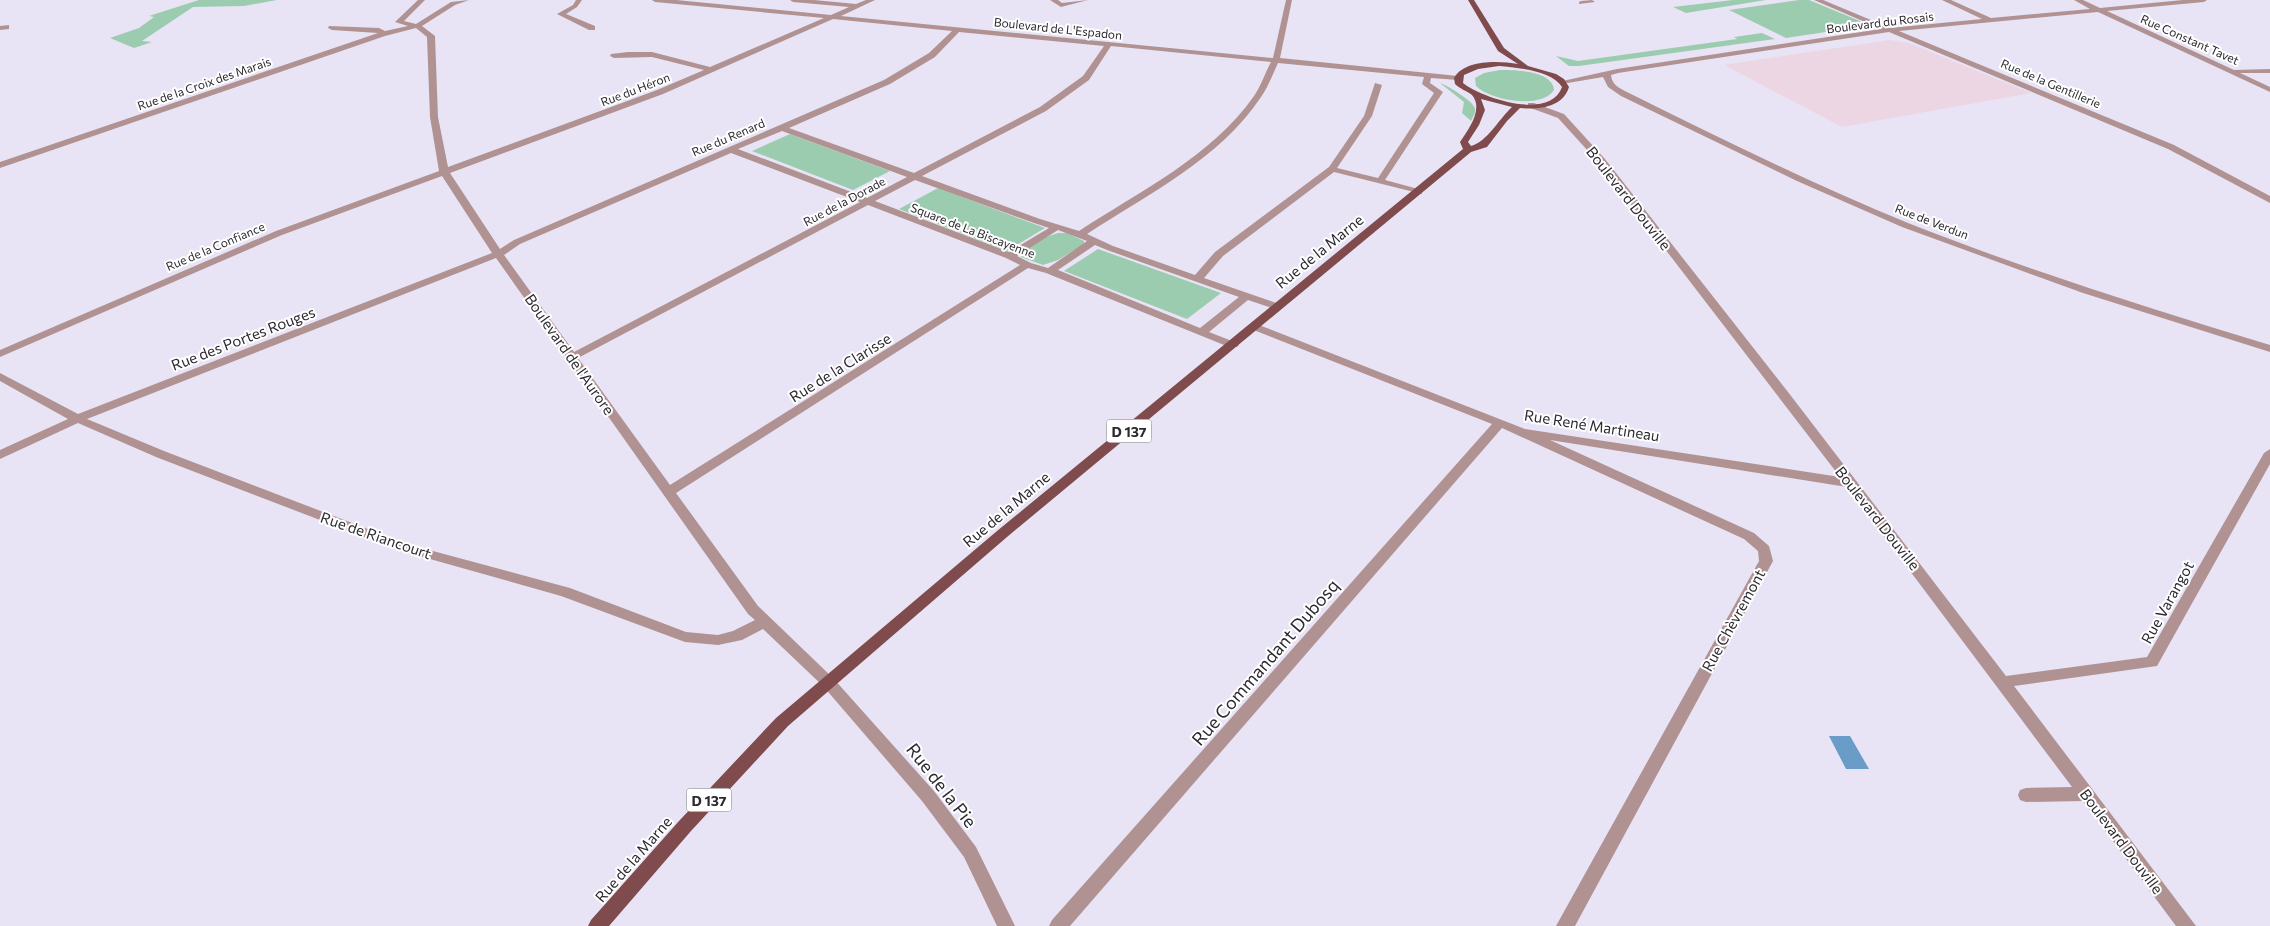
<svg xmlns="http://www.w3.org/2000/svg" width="2270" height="926" viewBox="0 0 2270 926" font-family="Commissioner,sans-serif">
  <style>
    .education { fill: #ecd6e3 }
    .green { fill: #9cccaf }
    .water { fill: #699dc7 }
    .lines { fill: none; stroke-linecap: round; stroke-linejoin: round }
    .minor { fill: #b19292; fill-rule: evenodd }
    .major { fill: #7f4b4d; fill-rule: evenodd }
    .labels { text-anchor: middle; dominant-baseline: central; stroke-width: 4; stroke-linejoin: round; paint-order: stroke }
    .far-street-label { font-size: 12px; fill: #2c2a31; stroke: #fff }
    .shield { fill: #fff; stroke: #6b6a6f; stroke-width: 1 }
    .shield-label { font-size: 14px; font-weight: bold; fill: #2c2a31 }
    .street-label { font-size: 15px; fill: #2c2a31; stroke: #fff }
    .near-street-label { font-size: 18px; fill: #2c2a31; stroke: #fff }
  </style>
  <rect width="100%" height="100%" fill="#e8e4f5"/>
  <polygon class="education" points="1890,40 1909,43 2031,93 1842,127 1724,65"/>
  <g class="green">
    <polygon points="199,0 277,0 244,6 193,7 142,41 152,42 134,48 110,38 139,28 154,17 149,16"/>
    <polygon points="1733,0 1766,0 1686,13 1673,7"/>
    <polygon points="1799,0 1809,0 1860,21 1859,27 1786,38 1729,10"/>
    <polygon points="1762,33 1775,39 1579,66 1569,66 1556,56 1578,61 1737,39 1734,37"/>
    <path d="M1500 70C1514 70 1552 70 1554 90 1541 110 1490 100 1476 86L1475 78 1484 73Z"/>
    <path d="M1440 83C1447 85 1475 102 1475 109 1476 113 1472 118 1471 121L1462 113 1464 102Z"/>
    <polygon points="790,134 890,171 853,190 752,151"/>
    <polygon points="938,188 1045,228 1007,251 899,209"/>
    <polygon points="1058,233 1067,233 1084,241 1084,244 1058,260 1043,265 1021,257 1023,252 1046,237"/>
    <polygon points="1098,249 1221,293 1187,319 1064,271"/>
  </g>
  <polygon class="water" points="1829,736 1850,736 1869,769 1846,769"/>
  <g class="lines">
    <g class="minor">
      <path d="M418 0H425L404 21 416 24 451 2 469 0 455 5 422 26 435 36 438 117 448 167 657 90 704 70 652 57 614 58 610 56 611 54 628 52H652L710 67 824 18 655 2 652 0H676L831 15 849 7 793 2 790 0H814L856 4 866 0H875L841 16 1273 58 1286 0H1292L1280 58 1458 76 1462 78 1458 80 1431 78 1430 83 1443 92 1385 180 1422 190V194L1334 172 1223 256 1204 278 1282 305 1283 307 1278 310 1248 300 1209 332 1237 343 1239 345 1237 347H1229L1046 273 1028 268 676 493 758 606 833 678 934 791 976 847 1015 926H997L964 857 922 801 823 686 763 629 742 640 718 645 685 642 561 596 398 550 156 457 78 423 0 459V450L68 419 0 381V373L78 414 492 253 442 176 282 235 0 357V350L276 231 439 171 430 117 427 37 416 28 385 36 0 168V162L378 33 332 30 328 28 329 26 379 28 385 31 408 26 395 22ZM833 19 952 31 929 53 884 80 514 240 500 249 450 173 663 94ZM959 32 1104 46 1083 76 1040 107 914 173 789 128 890 84 935 57ZM1111 46 1271 62C1265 73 1261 86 1254 96 1211 157 1140 191 1079 231L1040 219 922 176 1046 111 1089 80ZM1278 63 1424 77 1422 84 1434 93 1378 178 1337 168 1372 116 1382 85 1375 83 1364 116 1329 167 1215 252 1195 275 1113 246 1087 234C1148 194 1220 159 1261 97 1268 87 1273 74 1278 63ZM782 131 907 177 867 198 738 149ZM731 153 860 202 574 352 504 255 520 244ZM915 180 1034 223 1049 228 1009 252 875 201ZM868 205 1006 258 1020 265 670 485 578 358ZM1058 230 1087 241 1048 268 1031 263 1017 256ZM1095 245 1107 250 1239 297 1200 328 1058 270ZM496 258 748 614 755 620 733 631 718 635 686 632 570 588 407 544 164 451 87 419Z"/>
      <polygon points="576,0 582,0 577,7 566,14 595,26 595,30 589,30 557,14 573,5"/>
      <polygon points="1050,0 1058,0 1062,3 1088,0 1061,7"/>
      <path d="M1814 0H1823L1890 28 1982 19 1942 0H1951L1991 18 2090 9 2074 0H2083L2100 8 2183 0H2207L2204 2 2107 11 2234 70 2270 69V73H2240L2270 87V92L2098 12 1899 31 2174 145 2270 196V203L2168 149 1889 32 1618 73 1611 75C1612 85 1619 88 1627 92 1720 138 1812 184 1908 223 2027 270 2148 308 2270 345V352L2083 293 1902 227 1797 181 1621 96 1608 87 1603 77 1562 84 1558 82 1617 69 1881 29Z"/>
      <polygon points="1581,1 1592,0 1595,2 1579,4 1579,2"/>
      <polygon points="9,25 9,29 0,30 0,26"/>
      <polygon points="1528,103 1534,103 1564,114 1605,159 1788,392 2006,676 2147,657 2264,453 2270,449 2270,464 2157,666 2014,686 2196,926 2176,926 2083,801 2026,802 2020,800 2018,795 2020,790 2026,788 2072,787 1847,487 1550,440 1754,533 1769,546 1773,561 1575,926 1556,926 1759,561 1758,551 1744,539 1502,428 1070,926 1049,926 1052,920 1492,424 1251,329 1250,327 1251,325 1259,325 1525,429 1840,477 1599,163 1558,118 1528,107"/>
    </g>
    <path class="major" d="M1468 0H1474L1504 48 1528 66 1556 74 1564 79 1569 87C1563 107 1539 110 1520 108L1507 121 1487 147 1471 152 1007 537 788 726 691 831 609 926H588L591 920 679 821 776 718 997 531 1463 149 1460 142C1468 130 1484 109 1472 95 1467 91 1460 89 1455 84L1454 78C1465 59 1499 61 1518 64L1498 51ZM1499 66C1518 68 1551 70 1562 87 1550 121 1482 98 1463 83L1464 75 1478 69ZM1481 99 1512 107C1498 120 1488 141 1471 146L1468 142 1479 125 1485 110Z"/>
  </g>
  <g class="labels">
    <g class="far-street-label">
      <text transform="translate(1880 22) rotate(-7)">Boulevard du Rosais</text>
      <text transform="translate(1058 28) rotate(6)">Boulevard de L'Espadon</text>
      <text transform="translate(2190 39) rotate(24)">Rue Constant Tavet</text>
      <text transform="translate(204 83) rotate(-19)">Rue de la Croix des Marais</text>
      <text transform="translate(2051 83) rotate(23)">Rue de la Gentillerie</text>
      <text transform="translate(635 89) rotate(-21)">Rue du Héron</text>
      <text transform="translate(728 137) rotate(-23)">Rue du Renard</text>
      <text transform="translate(844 201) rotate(-28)">Rue de la Dorade</text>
      <text transform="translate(1932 221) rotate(21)">Rue de Verdun</text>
      <text transform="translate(973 230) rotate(21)">Square de La Biscayenne</text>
      <text transform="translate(215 246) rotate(-23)">Rue de la Confiance</text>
    </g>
    <g class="shield">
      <rect x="1106.5" y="419.5" width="45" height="23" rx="4"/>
      <rect x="686.5" y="788.5" width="45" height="23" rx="4"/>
    </g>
    <g class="shield-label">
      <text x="1129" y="431">D 137</text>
      <text x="709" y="800">D 137</text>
    </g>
    <g class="street-label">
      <text transform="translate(1629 198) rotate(52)">Boulevard Douville</text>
      <text transform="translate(1319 251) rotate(-39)">Rue de la Marne</text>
      <text transform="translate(243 338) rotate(-21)">Rue des Portes Rouges</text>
      <text transform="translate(570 354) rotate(55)">Boulevard de l'Aurore</text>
      <text transform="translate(840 367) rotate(-32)">Rue de la Clarisse</text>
      <text transform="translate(1592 425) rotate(9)">Rue René Martineau</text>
      <text transform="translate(1006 509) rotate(-40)">Rue de la Marne</text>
      <text transform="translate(1878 518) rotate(52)">Boulevard Douville</text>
      <text transform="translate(376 535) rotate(19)">Rue de Riancourt</text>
      <text transform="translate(2167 602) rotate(-61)">Rue Varangot</text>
      <text transform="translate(1733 620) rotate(-61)">Rue Chèvremont</text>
      <text transform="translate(2122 841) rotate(53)">Boulevard Douville</text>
      <text transform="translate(633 859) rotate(-49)">Rue de la Marne</text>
    </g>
    <g class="near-street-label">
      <text transform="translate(1265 662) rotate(-49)">Rue Commandant Dubosq</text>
      <text transform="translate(942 785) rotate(52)">Rue de la Pie</text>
    </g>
  </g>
</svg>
